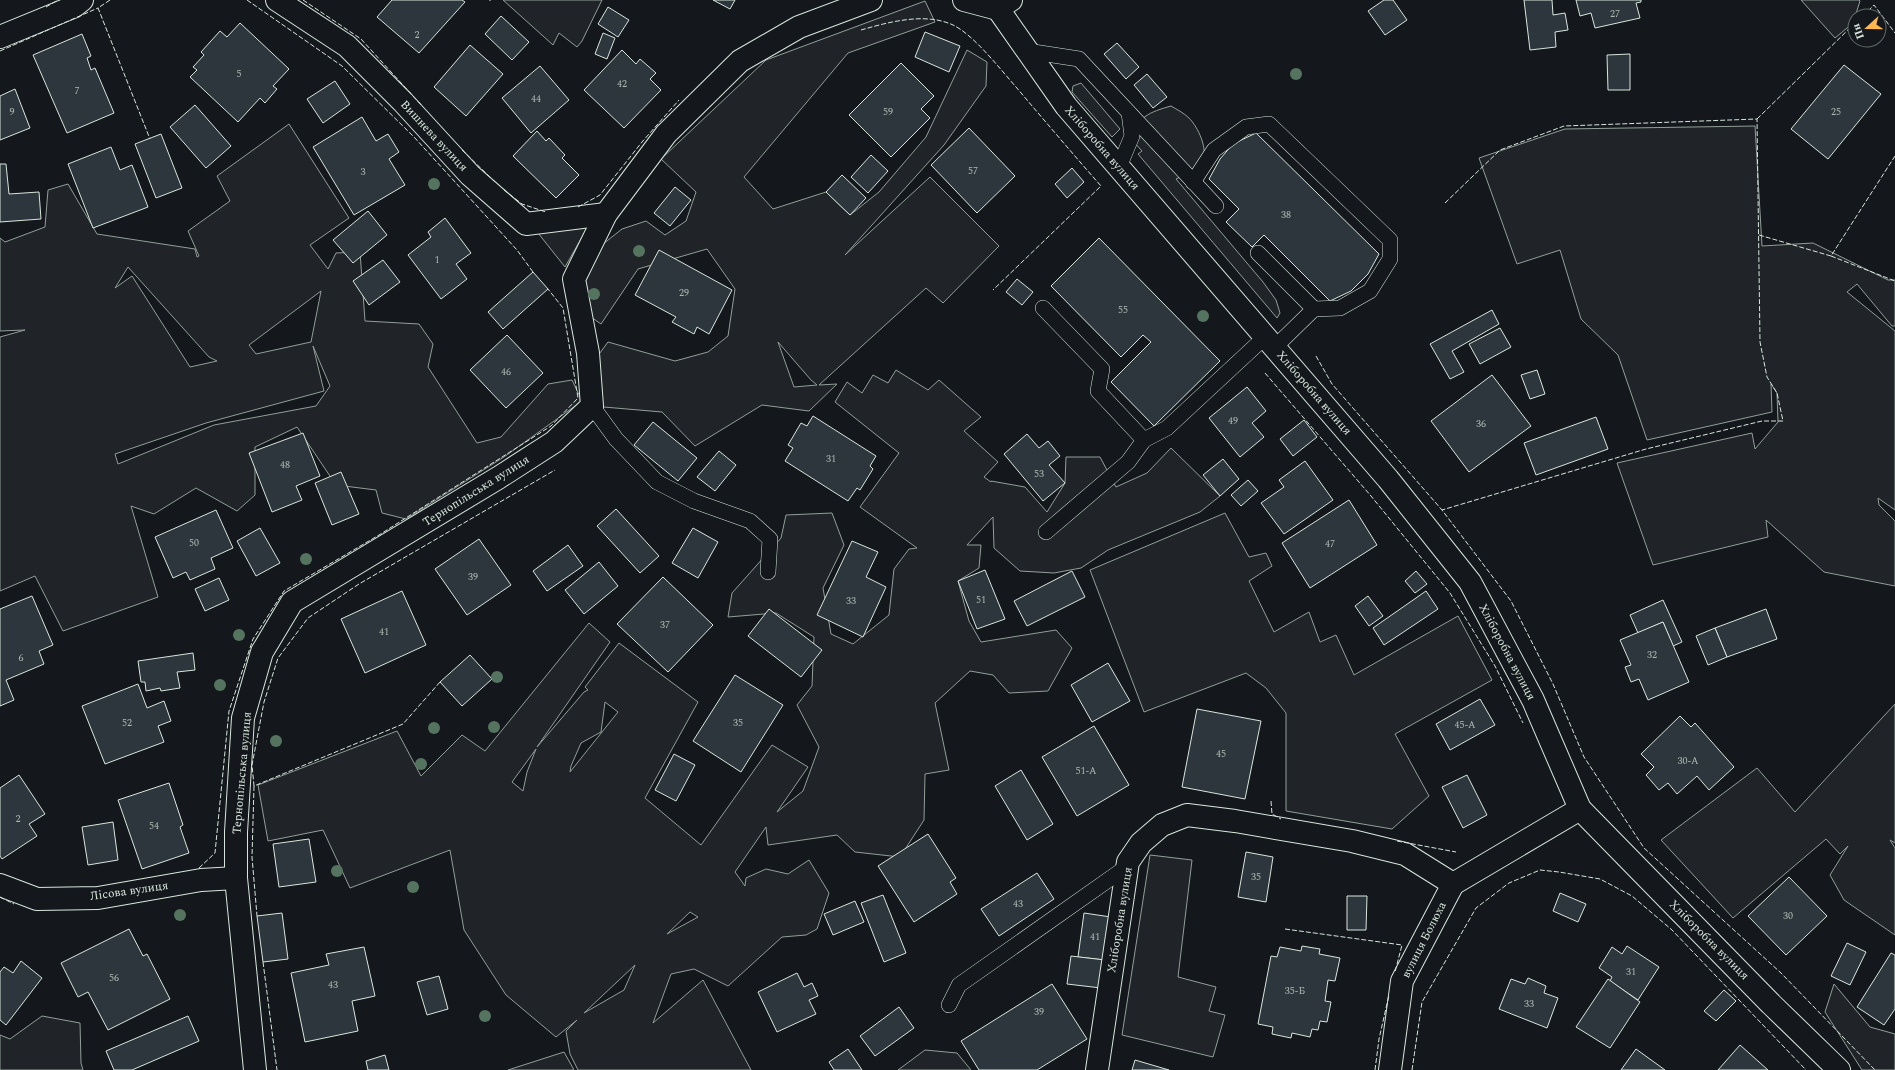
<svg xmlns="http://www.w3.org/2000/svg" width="1895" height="1070" viewBox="0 0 1895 1070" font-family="Spectral,serif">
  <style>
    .green { fill: #202428; stroke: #939e99; fill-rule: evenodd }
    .building { fill: #2c363c; stroke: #d8e6dc }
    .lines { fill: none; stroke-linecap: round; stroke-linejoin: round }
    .service-casing { stroke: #d8e6dc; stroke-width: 16 }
    .minor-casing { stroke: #d8e6dc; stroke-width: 24 }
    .service { stroke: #14181c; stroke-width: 15 }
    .minor { stroke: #14181c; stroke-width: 22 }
    .fence { stroke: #d8e6dc; stroke-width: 1; stroke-dasharray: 5 2; stroke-linecap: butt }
    .tree { fill: #55745f }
    .labels { text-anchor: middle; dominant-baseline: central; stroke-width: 3; stroke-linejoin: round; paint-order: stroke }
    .number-label { font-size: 10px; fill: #adbab4 }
    .street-label { font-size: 12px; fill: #d8e6dc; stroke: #14181c }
  </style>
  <rect width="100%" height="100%" fill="#14181c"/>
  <g class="green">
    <polygon points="503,0 602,0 582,41 577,47 559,33 553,45"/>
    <polygon points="1801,0 1859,0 1860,1 1853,23 1835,38"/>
    <path d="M925 1 935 22 848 53 744 177 773 209 826 192 850 215 879 192 926 137 967 50 987 62 986 86 944 145 845 255 930 177 999 246 943 303 926 288 819 385 837 384 809 411 762 405 695 446 662 412 592 406 580 380 608 342 675 361 708 352 728 336 735 289 707 249 638 269 601 324 581 310 579 285 603 244 622 229 646 221 665 235 686 221 696 192 661 159 766 60ZM778 342 811 380 817 385 794 387Z"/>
    <polygon points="1081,83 1120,129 1112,137 1072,92 1073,86"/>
    <path d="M1171 106C1176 109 1184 113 1189 118 1198 127 1209 150 1202 162 1196 171 1185 175 1176 179L1263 282 1276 300 1280 313 1277 318 1138 154 1142 151 1133 141C1135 117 1150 112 1171 106Z"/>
    <path d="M289 124 349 218 310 245 328 269 336 253 360 252 365 321 419 324 433 344 428 367 477 443 501 437 548 384 572 380 582 401 504 457 406 519 382 513 376 490 336 485 297 427 255 447V495L237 511 196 488 154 514 131 506 158 597 63 631 35 576 0 591V337L25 330 0 331V238L5 242 45 227 48 190 68 184 97 234 195 249 197 257 199 256 188 231 230 201 217 176ZM128 267 209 357 217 361 190 367 132 276 115 288ZM321 291 311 342 256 354 249 345ZM313 346 330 386 316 406 214 425 118 464 115 454 206 423 324 391Z"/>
    <polygon points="1755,126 1762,246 1813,243 1888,280 1895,280 1895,326 1892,326 1857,284 1847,292 1895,331 1895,510 1878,498 1879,505 1895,521 1895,586 1824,572 1766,520 1768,537 1653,565 1617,463 1752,433 1755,449 1778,422 1777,393 1771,384 1772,412 1647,440 1618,355 1581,319 1560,250 1517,264 1479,158 1565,129"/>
    <polygon points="590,223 565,267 538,233"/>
    <path d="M896 370 928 390 939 380 981 417 964 431 998 462 984 477 991 482V481L1025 487 1047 512 1065 483 1066 457H1100L1116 487 1147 473 1171 448 1220 496 1200 512 1108 550 1081 568 1054 573 1020 571 994 548 993 517 967 545H981L979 568 958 581 969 621 981 642 1056 630 1072 648 1048 691 1009 693 993 675 970 671 935 703 949 770 925 774 924 820 900 857 855 852 837 835 768 845 766 827 735 872 745 886 746 878 766 869 788 874 809 860 829 893 817 929 806 935 782 937 728 986 694 969 671 974 653 1023 703 980 751 1070H578L570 1054 566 1031 577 1020 556 1037 506 995 464 930 450 850 350 888 323 830 268 841 258 785 397 731 421 776 462 735 485 751 589 623 610 642 537 747 584 692 588 690 585 687 619 643 698 702 645 798 701 845 772 745 808 767 777 812 803 791 819 747 797 705 812 686 814 637 776 613 728 617 732 593 781 538 786 515 832 513 844 545 823 588 831 634 853 644 889 615 894 569 909 549 917 548 860 507 899 453 835 402 847 382 862 393 873 375 888 383ZM605 702 618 712 570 772 571 766 581 743 601 732ZM536 749 527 772 523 791 512 782ZM690 912 698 917 667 934ZM635 965 624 990 584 1013Z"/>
    <polygon points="1225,513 1249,557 1266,553 1272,566 1249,581 1274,632 1309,612 1320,642 1336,635 1354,675 1458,616 1492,680 1395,734 1429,796 1392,829 1286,811 1286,713 1266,688 1246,673 1144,712 1090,570"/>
    <polygon points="1895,704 1895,843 1890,840 1895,848 1895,935 1844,900 1830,875 1848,846 1840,854 1826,839 1733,918 1661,840 1757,768 1795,812"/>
    <polygon points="1150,855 1192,860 1178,977 1216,987 1209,1011 1225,1015 1213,1057 1122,1035"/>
    <polygon points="1834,984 1870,1027 1895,1034 1895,1070 1862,1070 1825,1012"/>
    <polygon points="42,1016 80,1023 81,1063 83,1070 0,1070 0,1035 10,1039"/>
    <polygon points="925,1050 957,1053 971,1070 898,1070"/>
    <polygon points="564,1052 574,1070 508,1070"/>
  </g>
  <g class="building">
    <polygon points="392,0 462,0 465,2 419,53 377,17"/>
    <polygon points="713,0 735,0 730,9"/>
    <polygon points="1384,0 1393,0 1407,20 1385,35 1368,11"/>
    <polygon points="1524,0 1552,0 1553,15 1565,13 1568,30 1555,32 1556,47 1530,50"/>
    <polygon points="1576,0 1641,0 1641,2 1636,3 1640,18 1595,28 1591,13 1580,16"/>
    <polygon points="608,7 629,20 618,37 598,24"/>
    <polygon points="501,16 529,42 512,60 485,34"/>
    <polygon points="240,23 289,69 273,86 277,89 265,103 260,98 238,122 190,77 197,70 193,67 204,55 201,52 220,31 227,37"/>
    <polygon points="925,32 960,46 949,72 915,57"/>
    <polygon points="603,33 615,38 607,59 595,54"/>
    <polygon points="82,34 91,56 87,58 91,70 95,68 114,113 67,133 33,55"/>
    <polygon points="1117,43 1139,67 1126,79 1104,54"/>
    <polygon points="470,45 503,74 466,116 434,87"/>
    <polygon points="622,50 636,64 640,59 656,73 650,79 661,90 624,128 584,90"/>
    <polygon points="1630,54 1630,90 1608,90 1607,55"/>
    <polygon points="901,63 934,96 921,109 930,118 891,157 849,115"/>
    <polygon points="1844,65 1881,94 1828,159 1791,129"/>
    <polygon points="540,66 569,100 531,133 502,98"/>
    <polygon points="1147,74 1167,97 1153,108 1134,85"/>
    <polygon points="335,81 350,104 323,123 307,99"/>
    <polygon points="15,89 30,128 0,140 0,96"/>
    <polygon points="195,105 231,146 206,168 170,127"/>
    <polygon points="362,117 376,141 388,134 399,152 389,159 405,185 354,215 313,147"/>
    <polygon points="969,128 1015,176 977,213 931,165"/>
    <polygon points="537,131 546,141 549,138 565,155 562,158 579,175 556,198 513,156"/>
    <polygon points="1256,133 1379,254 1368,274 1351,291 1330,301 1264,235 1252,247 1226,222 1239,209 1209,179 1220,159 1233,144"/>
    <polygon points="161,134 182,188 156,198 135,144"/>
    <polygon points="111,147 120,170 132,165 148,207 93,228 68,164"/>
    <polygon points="871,155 888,171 868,193 851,177"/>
    <polygon points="0,164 6,164 9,194 39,192 41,219 0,222"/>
    <polygon points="1072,168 1084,182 1067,198 1055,184"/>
    <polygon points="842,175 866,198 850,215 826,192"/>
    <polygon points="675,187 691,200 670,226 654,213"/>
    <polygon points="368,211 387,235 353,263 333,240"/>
    <polygon points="445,218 471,253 456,264 467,279 441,299 408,255 431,237 428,232"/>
    <polygon points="1099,238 1220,361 1154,426 1111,382 1151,342 1143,335 1121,357 1051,286"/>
    <polygon points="659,250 732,290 709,334 697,327 694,334 672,322 676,317 635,295"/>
    <polygon points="383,260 400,282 369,305 353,281"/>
    <polygon points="533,272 548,289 503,329 488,312"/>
    <polygon points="1017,279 1033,292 1022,305 1006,292"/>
    <polygon points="1492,310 1499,324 1452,351 1464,372 1450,379 1430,344"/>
    <polygon points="1500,328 1511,347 1480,364 1469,344"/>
    <polygon points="507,335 543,373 506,408 470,370"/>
    <polygon points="1537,370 1545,394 1530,399 1521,375"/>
    <polygon points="1492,375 1531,426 1469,472 1431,421"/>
    <polygon points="1247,387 1266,411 1252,423 1264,437 1240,457 1209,418"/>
    <polygon points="813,416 876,456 870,466 873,469 860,490 857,488 848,501 785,461 793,448 788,445 801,423 807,426"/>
    <polygon points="1596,417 1608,449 1536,475 1524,443"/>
    <polygon points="1304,420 1317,437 1293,456 1280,439"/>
    <polygon points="653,422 697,458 678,481 634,445"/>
    <polygon points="303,433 320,476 296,486 302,500 272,512 249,453"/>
    <polygon points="1027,434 1039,448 1048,441 1060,456 1049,465 1065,483 1043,501 1004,454"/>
    <polygon points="719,451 736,465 715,491 697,477"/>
    <polygon points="1223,459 1239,479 1220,496 1203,475"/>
    <polygon points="1305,461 1333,500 1284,534 1261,503 1284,487 1279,480"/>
    <polygon points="341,472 359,514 332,525 315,483"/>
    <polygon points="1248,480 1258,491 1241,506 1231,495"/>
    <polygon points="1349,500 1377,545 1310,588 1282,543"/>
    <polygon points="616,509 659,556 640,573 597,526"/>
    <polygon points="216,510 233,548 211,558 215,569 190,580 186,572 173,578 155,537"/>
    <polygon points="260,528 280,563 256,576 237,541"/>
    <polygon points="693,528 718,542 698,578 672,563"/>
    <polygon points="479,539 511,585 467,615 435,569"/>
    <polygon points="852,541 878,552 866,577 886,587 863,637 817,615"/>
    <polygon points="568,545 583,566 547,591 533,571"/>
    <polygon points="599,562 618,586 584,614 565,590"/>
    <polygon points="985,570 1005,619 977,629 958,581"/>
    <polygon points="1072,571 1085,597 1027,626 1014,601"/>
    <polygon points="1416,571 1427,584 1415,593 1405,581"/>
    <polygon points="663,577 713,625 668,672 617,624"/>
    <polygon points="219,578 229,600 205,611 195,589"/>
    <polygon points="402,591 426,645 365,673 341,619"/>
    <polygon points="1426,591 1438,609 1384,645 1373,628"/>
    <polygon points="32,596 53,645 39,651 44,664 6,680 14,700 0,706 0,609"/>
    <polygon points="1368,596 1383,616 1369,626 1355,606"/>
    <polygon points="1663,600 1682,642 1673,646 1663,622 1638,633 1630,615"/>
    <polygon points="769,609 822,650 801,677 748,636"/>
    <polygon points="1766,609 1777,639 1727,657 1715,628"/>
    <polygon points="1663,622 1689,682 1648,700 1639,679 1631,682 1625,667 1631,665 1620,640"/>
    <polygon points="1715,628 1727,657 1708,665 1696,636"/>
    <polygon points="193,653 195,670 177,672 180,688 161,691 160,688 146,691 145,682 141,682 138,661"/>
    <polygon points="470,655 492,679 462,706 440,682"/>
    <polygon points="1108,663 1130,701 1092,722 1071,685"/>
    <polygon points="735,675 783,705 741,772 693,741"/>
    <polygon points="138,684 147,708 164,701 171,721 158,726 164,742 105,764 82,706"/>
    <polygon points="1480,699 1495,725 1450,750 1436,724"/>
    <polygon points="1197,709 1261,721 1245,799 1182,787"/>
    <polygon points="1680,716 1691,727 1695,723 1734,767 1709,790 1697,776 1677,794 1668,783 1659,790 1646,775 1654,767 1641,754"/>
    <polygon points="1094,726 1129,785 1077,816 1042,757"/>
    <polygon points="674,754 695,765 676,801 655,790"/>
    <polygon points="1021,770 1053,824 1027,840 995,786"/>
    <polygon points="19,775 45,814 29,824 37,836 2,859 0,856 0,788"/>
    <polygon points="1467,775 1487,815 1463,828 1442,787"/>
    <polygon points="169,783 183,825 180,827 189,853 142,869 118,800"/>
    <polygon points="113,822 118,860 88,865 82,827"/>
    <polygon points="928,834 956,878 950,882 957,894 914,922 878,866"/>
    <polygon points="309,839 316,882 279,887 273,844"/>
    <polygon points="1246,852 1273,857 1266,902 1238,897"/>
    <polygon points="1037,873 1054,899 999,936 981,909"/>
    <polygon points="1789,877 1827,916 1786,955 1748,916"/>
    <polygon points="1560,893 1586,904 1578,922 1553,911"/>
    <polygon points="883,895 906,953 884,962 861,903"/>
    <polygon points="1347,896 1367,896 1366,930 1347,930"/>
    <polygon points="855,901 864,922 833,935 824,914"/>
    <polygon points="282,913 288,959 263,962 257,916"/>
    <polygon points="1084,913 1111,917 1105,960 1078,957"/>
    <polygon points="129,929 143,956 147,954 170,999 108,1030 88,992 78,997 61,963"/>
    <polygon points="1847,943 1866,952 1850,985 1831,976"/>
    <polygon points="1302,946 1320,949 1319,954 1340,958 1335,981 1328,980 1325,1001 1331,1002 1327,1022 1320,1021 1318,1030 1312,1029 1310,1037 1292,1033 1291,1038 1272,1034 1273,1027 1258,1024 1271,956 1277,957 1280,947 1301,951"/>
    <polygon points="1627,946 1659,967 1638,1000 1610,981 1612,977 1599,968 1612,947 1622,954"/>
    <polygon points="364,947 375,996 352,1001 358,1031 305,1042 291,973 329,965 326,954"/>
    <polygon points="1891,953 1895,955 1895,1009 1884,1025 1857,1007"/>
    <polygon points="1071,956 1105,960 1101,988 1067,984"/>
    <polygon points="21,961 42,978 6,1025 0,1020 0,972 4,967 13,973"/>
    <polygon points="797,973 804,987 812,983 818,996 809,1000 816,1014 777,1032 758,992"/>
    <polygon points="439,976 448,1009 427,1015 417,982"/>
    <polygon points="1528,978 1546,986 1544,993 1558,998 1547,1028 1499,1009 1511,979 1525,984"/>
    <polygon points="1608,979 1640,1002 1610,1048 1576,1027"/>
    <polygon points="1052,984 1087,1039 1037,1070 979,1070 961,1041"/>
    <polygon points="1724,990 1736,1001 1716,1021 1704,1011"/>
    <polygon points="899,1007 914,1028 875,1056 860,1036"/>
    <polygon points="188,1016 199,1041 132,1070 114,1070 106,1051"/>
    <polygon points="1740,1045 1768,1070 1718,1070"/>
    <polygon points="848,1049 862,1070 834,1070 829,1062"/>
    <polygon points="1636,1049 1665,1070 1621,1070"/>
    <polygon points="385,1055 389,1070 368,1070 366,1061"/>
    <polygon points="1135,1060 1169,1070 1132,1070"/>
  </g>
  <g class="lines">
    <g class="service-casing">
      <g id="service">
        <polyline points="1027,51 1079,59 1216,206"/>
        <polyline points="1119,167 1132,136 1129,113"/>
        <polyline points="1193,182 1214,150 1246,127 1269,124 1390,240 1390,259 1370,291 1340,308 1314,309 1258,253"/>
        <polyline points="1043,308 1102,369 1098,391 1144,440 1167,428 1265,337"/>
        <polyline points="1274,348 1314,309"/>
        <polyline points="592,406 616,439 657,482 694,501 750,521 770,539 768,572"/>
        <polyline points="1046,532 1128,462 1144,440"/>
        <polyline points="949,1005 959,985 1128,866"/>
      </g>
    </g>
    <g class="minor-casing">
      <g id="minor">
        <polyline points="277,0 347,46 403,102 470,175 526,224 606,214"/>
        <polyline points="964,0 998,9 1011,0"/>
        <polyline points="998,9 1066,106 1388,479 1470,582 1533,700 1580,809 1771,1004 1839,1070"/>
        <polyline points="0,37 73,7 82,0"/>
        <polyline points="0,885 37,899 98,898 201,880 236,878"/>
        <polyline points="255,1070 236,878 236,832 243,718 262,652 292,602 498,478 554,442 592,406 588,353 574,279 606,214 666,134 740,61 799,27 871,0"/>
        <polyline points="1097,1070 1128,862 1141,843 1162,825 1187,815 1235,821 1352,841 1405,854 1453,884 1580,809"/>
        <polyline points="1390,1070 1402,981 1453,884"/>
      </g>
    </g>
    <use href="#service" class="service"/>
    <use href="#minor" class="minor"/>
    <g class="fence">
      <polyline points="110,0 98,8 150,139"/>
      <polyline points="247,0 342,66 414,137 517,250 533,272"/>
      <polyline points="303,0 361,39 423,107"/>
      <polyline points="490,1 490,0"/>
      <polyline points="46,7 58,0"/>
      <polyline points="1863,16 1874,5 1895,33"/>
      <path d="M861 30C889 22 925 12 953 25 974 35 1000 69 1016 87 1044 120 1072 153 1101 186L993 290"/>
      <polyline points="0,51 98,8"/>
      <polyline points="1757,119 1855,23"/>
      <polyline points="462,150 495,182"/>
      <polyline points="504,190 522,204 546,212"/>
      <polyline points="1445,203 1500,150 1564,126 1757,119 1760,342 1767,377 1777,393 1783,421 1762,421 1646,449 1442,510 1511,601 1553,684 1584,757 1644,848 1781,973 1875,1070"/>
      <polyline points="578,207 600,195 642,142 679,100"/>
      <polyline points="1759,235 1831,256 1895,156"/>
      <polyline points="1831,256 1895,281"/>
      <polyline points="1316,356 1332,384 1442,510"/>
      <polyline points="1265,373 1371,496 1450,593 1495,666 1523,723"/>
      <polyline points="440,682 403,724 254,786 252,765 264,702 278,658 308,618 359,584 555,470"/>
      <polyline points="254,786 252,857 257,916"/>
      <polyline points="1271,801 1272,814 1281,819"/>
      <polyline points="1397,841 1456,852"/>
      <polyline points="199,868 215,853 229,711 253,639 284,591 379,535 551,426 578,398 563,308 548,289"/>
      <polyline points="0,897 14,904"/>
      <polyline points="1285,929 1402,945 1395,972"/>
      <polyline points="263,962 277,1070"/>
      <polyline points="1375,1070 1379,1039 1389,995"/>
      <polyline points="1412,1070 1422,1002 1476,908 1509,883 1540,870 1559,872 1600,879 1632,896 1672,930 1806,1070"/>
    </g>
  </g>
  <g class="tree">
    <circle cx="1296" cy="74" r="6"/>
    <circle cx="434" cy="184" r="6"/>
    <circle cx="639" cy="251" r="6"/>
    <circle cx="594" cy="294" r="6"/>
    <circle cx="1203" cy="316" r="6"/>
    <circle cx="306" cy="559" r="6"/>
    <circle cx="239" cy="635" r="6"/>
    <circle cx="497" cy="677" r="6"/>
    <circle cx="220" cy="685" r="6"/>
    <circle cx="494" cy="727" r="6"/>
    <circle cx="434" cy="728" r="6"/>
    <circle cx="276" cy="741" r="6"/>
    <circle cx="421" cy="764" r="6"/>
    <circle cx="337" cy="871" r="6"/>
    <circle cx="413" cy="887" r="6"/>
    <circle cx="180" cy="915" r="6"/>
    <circle cx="485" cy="1016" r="6"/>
  </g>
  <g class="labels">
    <g class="number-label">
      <text x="1615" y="14">27</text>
      <text x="417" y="35">2</text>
      <text x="239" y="74">5</text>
      <text x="622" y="84">42</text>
      <text x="77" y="91">7</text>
      <text x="536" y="99">44</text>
      <text x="12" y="112">9</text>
      <text x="888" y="112">59</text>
      <text x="1836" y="112">25</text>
      <text x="973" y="171">57</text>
      <text x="363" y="172">3</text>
      <text x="1286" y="215">38</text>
      <text x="437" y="260">1</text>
      <text x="684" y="293">29</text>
      <text x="1123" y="310">55</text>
      <text x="506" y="372">46</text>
      <text x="1233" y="421">49</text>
      <text x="1481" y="424">36</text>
      <text x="831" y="459">31</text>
      <text x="285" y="465">48</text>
      <text x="1039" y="474">53</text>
      <text x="194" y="543">50</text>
      <text x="1330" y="544">47</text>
      <text x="473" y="577">39</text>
      <text x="981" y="600">51</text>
      <text x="851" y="601">33</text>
      <text x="665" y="625">37</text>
      <text x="384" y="632">41</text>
      <text x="1652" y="655">32</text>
      <text x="21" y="658">6</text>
      <text x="127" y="723">52</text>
      <text x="738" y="723">35</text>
      <text x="1465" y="725">45-А</text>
      <text x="1221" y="754">45</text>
      <text x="1688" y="761">30-А</text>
      <text x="1086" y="771">51-А</text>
      <text x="18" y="819">2</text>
      <text x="154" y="826">54</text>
      <text x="1256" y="877">35</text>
      <text x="1018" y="904">43</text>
      <text x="1788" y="916">30</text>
      <text x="1095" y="937">41</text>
      <text x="1631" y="972">31</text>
      <text x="114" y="978">56</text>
      <text x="333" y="985">43</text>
      <text x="1295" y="991">35-Б</text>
      <text x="1529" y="1004">33</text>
      <text x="1039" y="1012">39</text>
    </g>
    <g class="street-label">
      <text transform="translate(434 136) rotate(47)">Вишнева вулиця</text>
      <text transform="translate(1102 148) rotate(49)">Хліборобна вулиця</text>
      <text transform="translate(1314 393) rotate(49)">Хліборобна вулиця</text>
      <text transform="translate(476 491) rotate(-32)">Тернопільська вулиця</text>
      <text transform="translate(1507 652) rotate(62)">Хліборобна вулиця</text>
      <text transform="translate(242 773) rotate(-85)">Тернопільська вулиця</text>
      <text transform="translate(129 891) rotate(-8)">Лісова вулиця</text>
      <text transform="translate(1120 920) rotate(-81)">Хліборобна вулиця</text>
      <text transform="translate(1424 940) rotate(-63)">вулиця Болюха</text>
      <text transform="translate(1709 940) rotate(45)">Хліборобна вулиця</text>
    </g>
  </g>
  <g transform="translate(1867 28) rotate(249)"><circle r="19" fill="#14181c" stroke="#626a69"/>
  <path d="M0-3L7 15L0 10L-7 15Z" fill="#ffb74d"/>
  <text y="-6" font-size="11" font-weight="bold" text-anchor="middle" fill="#d8e6dc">Пн</text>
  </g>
</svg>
